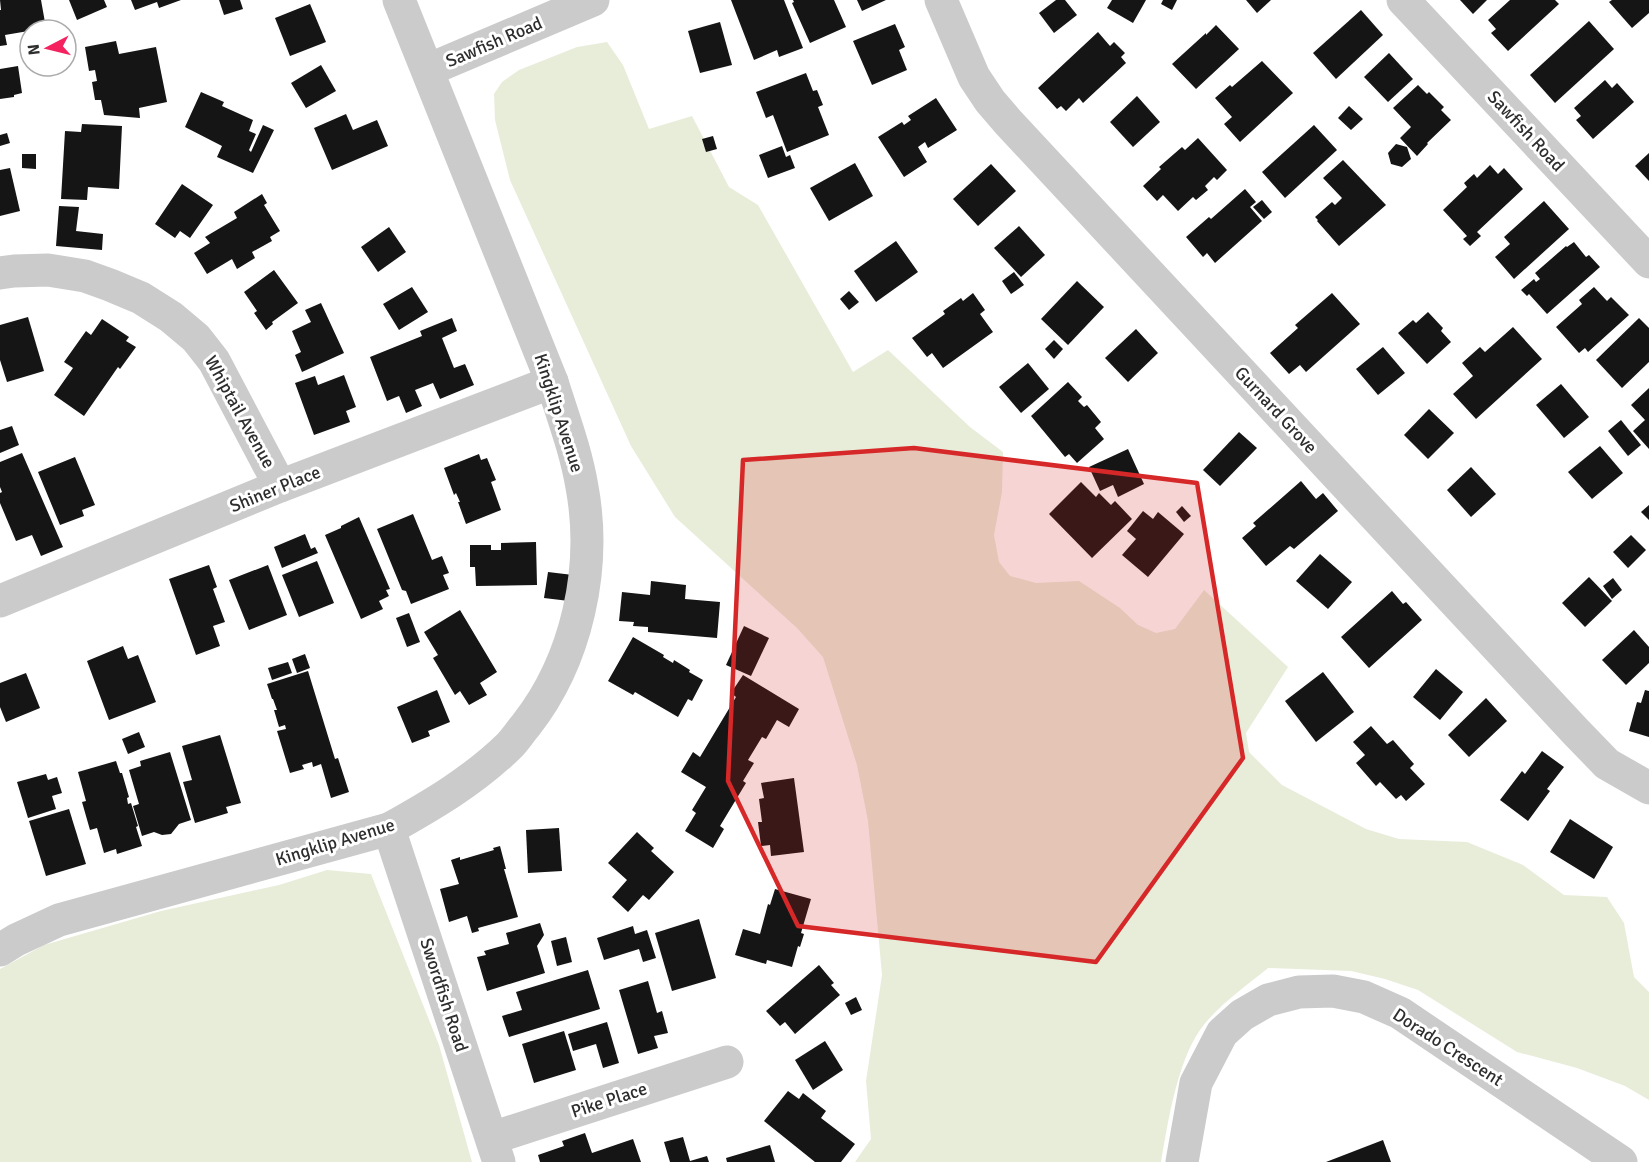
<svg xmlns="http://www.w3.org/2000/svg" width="1649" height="1162" viewBox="0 0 1649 1162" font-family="Signika,sans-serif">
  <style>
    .green { fill: #e8edda }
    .building { fill: #151515 }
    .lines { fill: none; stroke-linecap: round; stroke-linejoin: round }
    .street { stroke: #cbcbcb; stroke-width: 33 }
    .marked { fill: #d62828; fill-opacity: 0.2; stroke: #d62828; stroke-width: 4.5; stroke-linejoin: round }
    .labels { text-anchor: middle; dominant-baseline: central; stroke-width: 6; stroke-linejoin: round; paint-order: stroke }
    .street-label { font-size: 18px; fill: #2e2e2e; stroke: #fff }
  </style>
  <rect width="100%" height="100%" fill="#fff"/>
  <g class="green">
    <path d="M607 42 623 65 649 129 692 116 729 187 758 205 853 372 888 350 970 427 1003 452 1002 492 994 535 999 562 1010 576 1036 583 1079 581 1120 608 1138 625 1156 633 1175 629 1204 590 1288 667 1246 733 1249 752 1282 785 1366 829 1399 839 1467 842 1523 865 1564 895 1607 897 1624 923 1634 977 1649 992V1100L1625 1086 1577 1068 1517 1052 1418 990 1385 979 1351 971 1268 968C1245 987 1217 1006 1200 1030 1177 1063 1168 1122 1161 1162H855L871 1139 866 1081 882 975 868 821 857 765 823 657 797 628 675 517 631 446 510 180 495 120 494 94 502 82 519 70 577 47Z"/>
    <polygon points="327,870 371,874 439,1045 472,1162 0,1162 0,969 44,945 161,911 279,885"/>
  </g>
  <g class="building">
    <polygon points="0,0 41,0 46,28 5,35 7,45 0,46 0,10 1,10"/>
    <polygon points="69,0 104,0 107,7 77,20"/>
    <polygon points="131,0 181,0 159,8 157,2 135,10"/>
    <polygon points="219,0 240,0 243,9 224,15"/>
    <polygon points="731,0 784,0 803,48 779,57 777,50 754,60"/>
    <polygon points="793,0 834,0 846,27 810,43 792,3 794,2"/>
    <polygon points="857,0 886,0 862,11"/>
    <polygon points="1056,0 1065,0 1077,15 1054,33 1039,13"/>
    <polygon points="1112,0 1146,0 1133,23 1107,8"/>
    <polygon points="1163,0 1177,0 1172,10 1161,4"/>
    <polygon points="1246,0 1271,0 1257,13"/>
    <polygon points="1460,0 1487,0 1473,14"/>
    <polygon points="1510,0 1555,0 1559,4 1508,51 1491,33 1496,29 1488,20"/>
    <polygon points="1612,0 1649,0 1649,13 1632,28 1609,2"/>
    <polygon points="310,4 326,42 290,56 275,18"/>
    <polygon points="1361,10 1383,35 1336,79 1313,53"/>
    <polygon points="1589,21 1614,49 1555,103 1530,75"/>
    <polygon points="720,22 732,65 700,73 688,31"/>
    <polygon points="895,24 905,47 899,50 907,70 872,85 853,41"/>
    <polygon points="1216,25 1239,49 1196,89 1172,64 1206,33 1206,35"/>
    <polygon points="1098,32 1110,46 1114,42 1125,53 1121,57 1126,63 1083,103 1079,98 1066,111 1061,106 1057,109 1038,88"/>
    <polygon points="116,41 119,54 156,47 167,102 139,108 140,118 104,115 101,100 95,100 92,82 97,81 95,70 89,71 85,47"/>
    <polygon points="1389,53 1413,79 1388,102 1364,77"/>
    <polygon points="1262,61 1293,93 1240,142 1224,124 1232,117 1215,98 1230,85 1232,87"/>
    <polygon points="321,65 336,91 306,108 291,83"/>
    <polygon points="18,66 22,93 14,95 14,97 0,99 0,69"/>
    <polygon points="806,73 813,91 817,90 823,105 818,107 829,135 787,152 773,115 766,118 756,92"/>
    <polygon points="1605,80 1612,88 1617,83 1634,102 1593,139 1576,120 1581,116 1574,108"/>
    <polygon points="1418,85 1427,94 1429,92 1444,107 1441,110 1451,120 1427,143 1428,144 1417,156 1400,138 1411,127 1393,108"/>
    <polygon points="201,92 224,102 222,106 253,120 249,131 256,134 249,150 251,152 263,125 274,130 253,173 217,157 222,146 185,127"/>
    <polygon points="1137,96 1160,122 1133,147 1110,122"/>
    <polygon points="936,98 957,130 928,148 925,142 918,147 927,162 904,177 878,137 902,122 904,125 911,120 908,116"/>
    <polygon points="1349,106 1363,119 1351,130 1338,118"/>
    <polygon points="346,114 353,130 377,120 388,146 332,170 314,128"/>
    <polygon points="82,124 122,126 119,189 88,187 87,200 61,199 65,131 81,132"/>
    <polygon points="1314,125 1337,150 1285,198 1262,172"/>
    <polygon points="7,133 10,143 0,146 0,135"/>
    <polygon points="713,136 717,149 706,152 702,139"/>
    <polygon points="1198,138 1227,170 1217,180 1214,177 1205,186 1208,190 1196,200 1193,197 1178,211 1163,195 1157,201 1143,186 1161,169 1159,167 1182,147 1185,150"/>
    <polygon points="1396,144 1407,147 1411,159 1402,167 1391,164 1388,153"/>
    <polygon points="782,146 786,157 790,155 795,168 768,178 759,155"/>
    <polygon points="1649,153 1649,181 1635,166"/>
    <polygon points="22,154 36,154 36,169 22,168"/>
    <polygon points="1343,160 1386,205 1339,246 1317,221 1318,220 1315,217 1332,202 1335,205 1342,198 1323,178"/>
    <polygon points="855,163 873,196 829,221 810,188"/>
    <polygon points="991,164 1016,191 978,226 953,199"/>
    <polygon points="1490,165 1498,174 1504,168 1523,189 1477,232 1481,236 1470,246 1463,239 1467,236 1443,210 1467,187 1464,183 1474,174 1477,178"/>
    <polygon points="10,168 20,211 0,216 0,170"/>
    <polygon points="182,184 213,205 190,238 180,231 175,238 155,224"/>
    <polygon points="1245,189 1256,202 1250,207 1262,221 1215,263 1207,253 1203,257 1186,237 1209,217 1211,219"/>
    <polygon points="262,194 267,203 264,205 280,231 270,237 272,241 252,252 255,258 237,269 232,259 207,274 194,253 210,243 205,237 237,218 234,212"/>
    <polygon points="1262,200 1272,212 1264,219 1253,207"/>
    <polygon points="1544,201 1569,229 1514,279 1495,257 1510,244 1504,237"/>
    <polygon points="59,206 79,207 76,231 103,234 102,250 56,246"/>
    <polygon points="1019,226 1045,255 1021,277 994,248"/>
    <polygon points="389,227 406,252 378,272 361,247"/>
    <polygon points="896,241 918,272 876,302 854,271"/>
    <polygon points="1574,242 1586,257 1589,255 1600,267 1547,314 1529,294 1527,296 1521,290 1534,279 1536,282 1540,279 1535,273 1566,246 1567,247"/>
    <polygon points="274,270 298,303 272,322 273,324 266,330 254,313 257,311 244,292"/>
    <polygon points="1014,272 1024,285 1011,294 1002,281"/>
    <polygon points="1077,281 1104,307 1068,345 1041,319"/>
    <polygon points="412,287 428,312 399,330 383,304"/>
    <polygon points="1594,287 1607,301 1611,297 1629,315 1588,352 1585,348 1579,353 1556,327 1582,304 1579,300"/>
    <polygon points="849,291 859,302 849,310 840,299"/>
    <polygon points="973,293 985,310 980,314 993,332 943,368 932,353 927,357 912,338 945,314 943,311 961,298 963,301"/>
    <polygon points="1332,293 1360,324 1306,372 1300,365 1289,374 1270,353 1298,328 1295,325"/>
    <polygon points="321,303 344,353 302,372 295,355 301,352 292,331 311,322 305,310"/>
    <polygon points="1428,312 1443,328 1441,331 1451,342 1427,364 1398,333 1413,320 1416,323"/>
    <polygon points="28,317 44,371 7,382 0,360 0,325"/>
    <polygon points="452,318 457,331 442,338 454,368 465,364 474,385 440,399 433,383 415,390 422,406 406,413 399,396 387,401 370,357 422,336 420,331"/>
    <polygon points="1639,318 1649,328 1649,362 1622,388 1596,360"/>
    <polygon points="102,319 129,337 126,341 136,347 120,369 118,367 84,416 54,395 73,368 64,362 86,331 91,335"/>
    <polygon points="1513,327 1542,359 1476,419 1453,394 1473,376 1462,363 1480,347 1485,352"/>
    <polygon points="1136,329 1158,353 1128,382 1105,358"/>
    <polygon points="1054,340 1063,349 1054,359 1045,349"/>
    <polygon points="1383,347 1405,373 1378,395 1356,369"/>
    <polygon points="1028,363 1049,389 1021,413 999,387"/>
    <polygon points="344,375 356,407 346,411 350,422 314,435 295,383 315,376 318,385"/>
    <polygon points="1068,382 1082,397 1078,401 1084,407 1087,405 1101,422 1095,428 1104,439 1077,463 1069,454 1065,457 1031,416"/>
    <polygon points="1561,384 1589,417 1564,438 1536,405"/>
    <polygon points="1649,388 1649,449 1633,431 1645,420 1631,405"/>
    <polygon points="1429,409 1454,433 1428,459 1404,435"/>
    <polygon points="1621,420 1641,445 1628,456 1608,431"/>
    <polygon points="12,426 19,445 0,453 0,430"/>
    <polygon points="1239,432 1257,448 1220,486 1203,470"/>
    <polygon points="1600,446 1623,473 1592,499 1568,472"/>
    <polygon points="1128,449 1144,484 1118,497 1113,485 1100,491 1089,467"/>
    <polygon points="22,453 63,547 41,556 32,535 16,541 0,503 0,493 2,492 0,487 0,462"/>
    <polygon points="479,454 481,460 487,458 496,480 491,482 501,510 466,524 458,502 460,502 456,493 454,495 444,468"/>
    <polygon points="75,457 95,505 82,510 84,516 60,525 38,472"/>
    <polygon points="1471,467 1496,494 1471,517 1447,490"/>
    <polygon points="1301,481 1316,499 1323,493 1338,511 1294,549 1290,546 1266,566 1242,538 1256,526 1253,523"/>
    <polygon points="1081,482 1096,497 1099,493 1111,505 1115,501 1132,519 1092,558 1049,514"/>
    <polygon points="1649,505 1649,520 1641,512"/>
    <polygon points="1182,506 1191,516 1184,522 1176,512"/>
    <polygon points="1143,511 1153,519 1158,512 1184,534 1148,577 1122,555 1136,539 1127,531"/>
    <polygon points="413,514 432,560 442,556 449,573 443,575 449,589 411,604 406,591 402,590 377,529"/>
    <polygon points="359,517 390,589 386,590 389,596 379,601 383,609 361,619 325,535 341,528 341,526"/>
    <polygon points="305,534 311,549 315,547 318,553 282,568 274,547"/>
    <polygon points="1631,535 1646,550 1628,568 1613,552"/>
    <polygon points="536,542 537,585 476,586 475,567 470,567 470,545 491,545 491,550 501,550 501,543"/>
    <polygon points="1320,554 1352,582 1328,609 1296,581"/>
    <polygon points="317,561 334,603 299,617 282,575"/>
    <polygon points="209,565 217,587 213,589 225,622 213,626 220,646 196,655 169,579"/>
    <polygon points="268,565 287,615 249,630 229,580"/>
    <polygon points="548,572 573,575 569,601 544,598"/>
    <polygon points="1589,577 1612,601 1585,627 1562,603"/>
    <polygon points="1613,578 1622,590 1612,599 1603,586"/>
    <polygon points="651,581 686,585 685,599 720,602 717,638 648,632 648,627 633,626 634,622 619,621 622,592 650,595"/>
    <polygon points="1392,591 1403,604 1406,602 1422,620 1369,668 1341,637"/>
    <polygon points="460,610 497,672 480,683 487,695 469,705 460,691 455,695 433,658 438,655 424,632"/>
    <polygon points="409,613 420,642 407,647 396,618"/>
    <polygon points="744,626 769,638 751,676 726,665"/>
    <polygon points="1634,630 1649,647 1649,663 1626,685 1602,660"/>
    <polygon points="633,637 664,655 663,657 673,663 674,660 690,670 689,672 703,680 692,701 688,699 678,717 635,692 633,695 608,681"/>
    <polygon points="123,646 128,659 138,655 156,702 109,720 87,661"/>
    <polygon points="305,654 310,668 297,673 292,659"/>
    <polygon points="288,662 292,673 272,680 268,668"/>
    <polygon points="1436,669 1463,692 1440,720 1413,697"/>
    <polygon points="308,671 335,759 338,758 349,792 331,798 321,764 313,767 312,762 302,765 304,769 290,773 277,731 286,729 285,725 279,727 274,710 277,710 273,699 272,699 267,684"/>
    <polygon points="1323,672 1354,712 1316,742 1285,701"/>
    <polygon points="26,673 40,708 6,722 0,707 0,683"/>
    <polygon points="743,675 799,709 789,727 777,720 766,739 762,737 748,760 754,763 743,781 746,783 720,826 724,829 713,848 685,831 696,813 692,810 706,787 681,772 693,752 700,757 736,697 731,693"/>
    <polygon points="437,690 450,722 428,731 430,736 412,743 397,707"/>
    <polygon points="1645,690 1649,691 1649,737 1629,731 1637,702 1641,703"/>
    <polygon points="1486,698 1507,721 1469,757 1448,735"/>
    <polygon points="1371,726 1387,744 1393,740 1414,764 1410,768 1425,784 1406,801 1401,795 1396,799 1380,782 1376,786 1356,763 1365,755 1353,742"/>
    <polygon points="139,732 145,747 128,754 122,739"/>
    <polygon points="220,735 241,803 226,807 228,813 195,823 183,782 192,780 182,746"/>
    <polygon points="1542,751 1564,767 1547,789 1550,791 1528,821 1500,800 1522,771 1525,774"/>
    <polygon points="170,752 191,820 179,824 171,834 162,835 154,832 142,836 133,806 139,804 129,770 141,766 140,761"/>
    <polygon points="116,761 120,773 122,773 129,797 127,798 128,804 131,803 138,826 136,827 142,846 117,854 116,849 104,853 97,828 90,830 82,802 86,801 78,772"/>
    <polygon points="46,774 48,780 57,777 62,793 52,796 56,809 28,818 17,782"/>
    <polygon points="794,778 804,852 771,856 770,845 761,846 758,822 762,822 759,799 764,798 761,783"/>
    <polygon points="69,809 86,864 46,876 29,821"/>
    <polygon points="1570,819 1613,847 1594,879 1550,852"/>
    <polygon points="559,828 562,871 528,873 526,830"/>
    <polygon points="637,832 654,848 651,851 674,872 649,900 643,895 628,912 612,897 627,880 608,863"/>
    <polygon points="500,846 506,869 504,869 518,917 478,928 479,931 472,933 467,916 449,922 440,889 459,884 451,860 460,857 460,860 494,850 493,848"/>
    <polygon points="775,889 811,899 801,933 804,934 800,947 798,946 792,967 767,960 766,964 735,955 743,929 760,934 768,904 770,905"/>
    <polygon points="699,919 716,978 672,991 655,933"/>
    <polygon points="540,923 544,935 537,946 545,973 487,991 477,957 486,955 484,951 509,944 506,933"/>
    <polygon points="633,926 635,934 647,930 656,958 643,962 639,949 604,960 597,938"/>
    <polygon points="566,937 572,962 557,966 551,941"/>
    <polygon points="819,965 834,983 831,985 840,995 795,1034 785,1022 780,1026 766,1011"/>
    <polygon points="588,970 600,1009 509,1037 502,1016 522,1010 516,992"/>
    <polygon points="648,981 657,1013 662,1011 668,1033 654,1036 658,1048 638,1054 619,990"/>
    <polygon points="856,997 862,1010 851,1015 845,1003"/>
    <polygon points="607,1022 619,1063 603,1068 596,1044 573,1051 568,1034"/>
    <polygon points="564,1031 576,1070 534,1083 522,1044"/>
    <polygon points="825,1041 843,1070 813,1090 795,1060"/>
    <polygon points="788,1091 799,1099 803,1093 826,1111 821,1118 855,1144 841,1162 815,1162 764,1121"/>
    <polygon points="585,1133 592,1153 633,1139 641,1162 540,1162 538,1155 564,1146 562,1141"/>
    <polygon points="683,1137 690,1161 707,1156 709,1162 670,1162 664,1142"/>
    <polygon points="1383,1140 1391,1162 1326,1162"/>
    <polygon points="770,1145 775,1162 727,1162 726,1158"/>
  </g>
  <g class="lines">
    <g class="street">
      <polyline points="941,0 974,77 990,101 1008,122 1576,732 1607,764 1649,788"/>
      <polyline points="1403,0 1649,262"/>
      <polyline points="428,70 593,0"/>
      <polyline points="0,273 14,271 48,270 85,276 110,285 141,298 171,317 196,338 214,361 280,486"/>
      <polyline points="0,601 280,486 552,382"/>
      <polyline points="389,829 499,1162"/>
      <path d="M0 950 16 940 59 920 389 829C432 805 473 781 509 746 515 740 520 732 526 725 577 660 597 568 582 487 576 451 563 417 552 382L399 0"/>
      <polyline points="492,1138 727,1062"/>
      <polyline points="1182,1162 1196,1083 1222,1033 1242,1015 1268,1000 1299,992 1333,991 1364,997 1400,1013 1621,1162"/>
    </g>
  </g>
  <path class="marked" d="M914 448 1197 483 1243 758 1096 962 798 926 728 781 743 460Z"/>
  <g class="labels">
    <g class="street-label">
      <text transform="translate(494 42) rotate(-23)">Sawfish Road</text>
      <text transform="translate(1526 131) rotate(47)">Sawfish Road</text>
      <text transform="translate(1276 410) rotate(47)">Gurnard Grove</text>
      <text transform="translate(240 412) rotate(61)">Whiptail Avenue</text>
      <text transform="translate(559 413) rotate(72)">Kingklip Avenue</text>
      <text transform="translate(275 489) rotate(-22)">Shiner Place</text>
      <text transform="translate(335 842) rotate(-17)">Kingklip Avenue</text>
      <text transform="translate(444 995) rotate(72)">Swordfish Road</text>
      <text transform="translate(1448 1047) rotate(33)">Dorado Crescent</text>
      <text transform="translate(609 1100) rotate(-18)">Pike Place</text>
    </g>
  </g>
  <g transform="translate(48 48) rotate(263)"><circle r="28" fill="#ffffff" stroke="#ababab" stroke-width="1.5"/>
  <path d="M0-4.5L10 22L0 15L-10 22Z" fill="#f4225f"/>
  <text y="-9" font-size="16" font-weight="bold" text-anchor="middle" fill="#2e2e2e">N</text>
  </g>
</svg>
